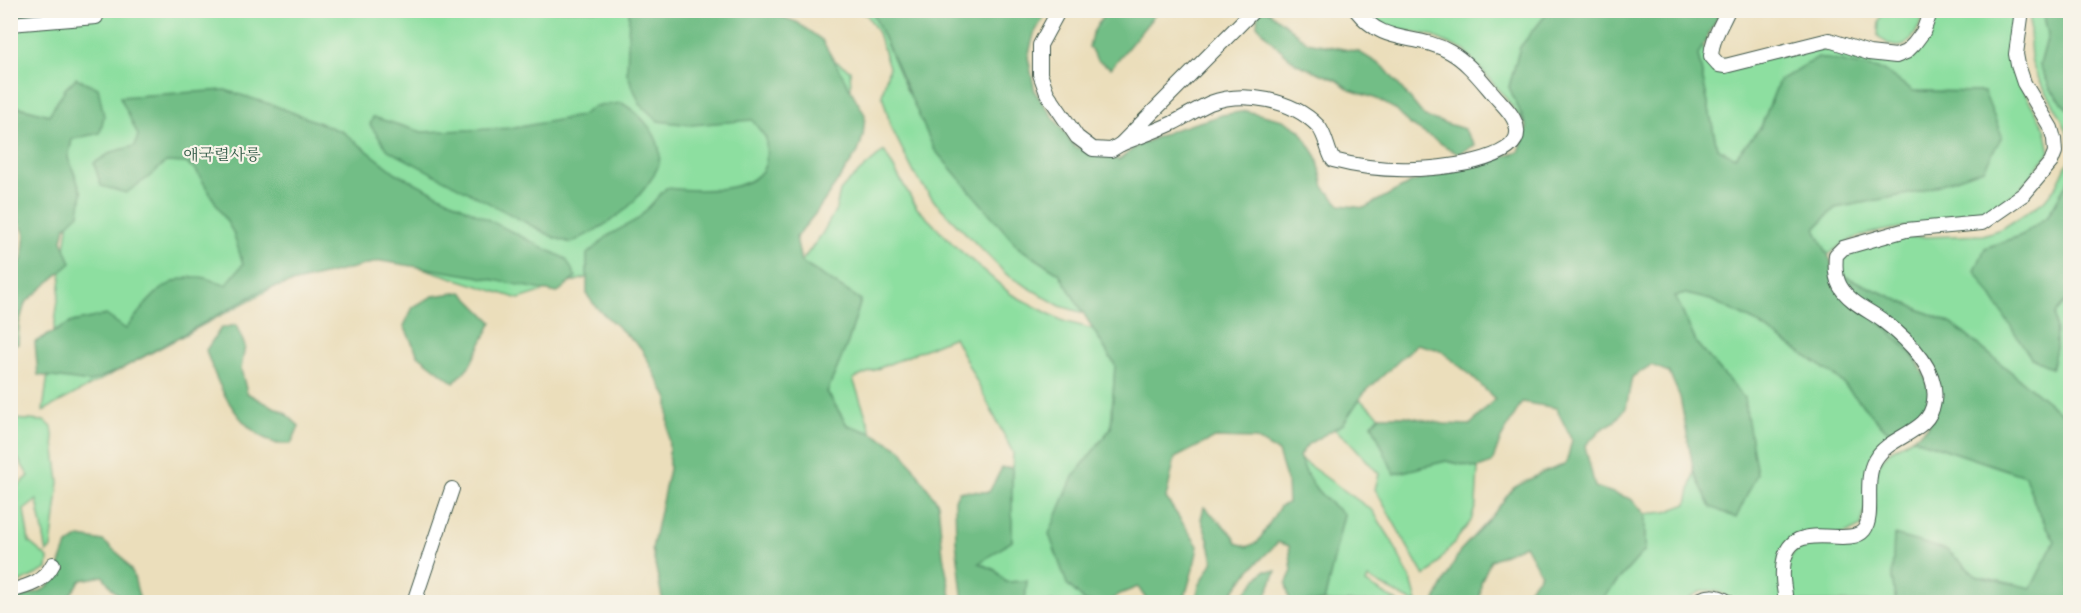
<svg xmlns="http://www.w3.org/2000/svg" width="2081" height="613" viewBox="0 0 2081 613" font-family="'Old Standard TT','Noto Serif KR',serif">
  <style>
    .green { fill: #8ddfa0; stroke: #568e6a; stroke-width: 1.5 }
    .forest { fill: #72be86; stroke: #487e5d; stroke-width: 1.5 }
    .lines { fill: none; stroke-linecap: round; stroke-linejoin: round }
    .minor-casing { stroke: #3e5548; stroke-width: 16 }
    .minor { stroke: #fff; stroke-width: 14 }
    .labels { text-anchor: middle; stroke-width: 4.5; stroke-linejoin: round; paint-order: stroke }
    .park-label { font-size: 16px; fill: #355d4a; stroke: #f7f3e8 }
  </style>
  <rect width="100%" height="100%" fill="#f7f3e8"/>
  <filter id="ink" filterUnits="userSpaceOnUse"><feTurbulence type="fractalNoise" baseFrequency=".0167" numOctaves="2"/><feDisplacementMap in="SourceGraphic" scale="12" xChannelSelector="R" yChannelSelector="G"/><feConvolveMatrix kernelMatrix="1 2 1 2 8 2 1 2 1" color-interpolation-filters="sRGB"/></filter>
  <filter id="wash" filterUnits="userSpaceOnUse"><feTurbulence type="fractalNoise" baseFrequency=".008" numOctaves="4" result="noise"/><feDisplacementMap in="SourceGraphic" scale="24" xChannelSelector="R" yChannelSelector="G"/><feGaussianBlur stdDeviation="1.35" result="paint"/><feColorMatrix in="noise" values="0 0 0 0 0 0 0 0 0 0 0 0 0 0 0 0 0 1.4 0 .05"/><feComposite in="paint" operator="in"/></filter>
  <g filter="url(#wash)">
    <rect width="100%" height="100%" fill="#ebdebb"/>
    <g class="green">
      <polygon points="752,10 850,70 854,147 679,248 519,299 385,256 272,288 43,411 75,175 68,158 72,138 76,137 66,88 49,115 16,106 11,121 11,11"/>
      <polygon points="860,11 872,11 906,89 1019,248 1059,273 1084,313 1060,306 1007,275 935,202 915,175 891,127 882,95 889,67 878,33 868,16"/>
      <polygon points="1364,11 1549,11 1520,47 1509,87 1527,127 1504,96 1465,51 1430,35 1382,27"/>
      <path d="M1884,11H1926C1916,33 1906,63 1878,36L1879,20Z"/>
      <polygon points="1938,11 2015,11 2010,48 2013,73 2045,128 2050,152 2018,191 1978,219 1905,227 1866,234 1844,243 1828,255 1815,229 1835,208 1919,192 1984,92 1913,91 1883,70 1779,81 1761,127 1735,158 1717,148 1698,55 1703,45 1710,63 1816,50 1845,51 1887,63 1906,60 1915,52 1934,24"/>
      <path d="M2030,11H2043L2048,35L2040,65L2051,88L2070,112V146C2067,117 2043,93 2033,66C2028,53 2031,26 2030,11Z"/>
      <polygon points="884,151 917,208 956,247 1011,294 1063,321 1093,329 1115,365 1111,428 1073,477 1067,584 1086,602 1025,602 1026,581 1006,582 995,570 978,563 1012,541 1011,495 1013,453 954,337 853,379 872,433 847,425 827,392 848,342 861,300 801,262 822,234 836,209 840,191 848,182"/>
      <polygon points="2070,158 2070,178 2048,216 2022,235 1985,248 2051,368 2056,347 2055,314 2070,297 2070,420 1952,324 1841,275 1841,261 1850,252 1895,238 1983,235 2003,228 2043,202 2057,185"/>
      <path d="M1686,294L1711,300L1754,321L1838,378L1885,429L1900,434L1880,447L1861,526L1847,533L1786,545L1783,602H1733C1719,587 1700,586 1686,602H1599L1645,550V514L1666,512L1687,504L1694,472L1711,507L1744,398L1697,344L1675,296Z"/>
      <polygon points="1359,399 1380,416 1372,424 1394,473 1446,461 1478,468 1476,504 1471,521 1431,572 1424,576 1375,489 1379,474 1350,442 1334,429 1343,424"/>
      <polygon points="11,419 44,421 52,427 59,482 51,548 47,553 37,500 24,510 29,542 48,558 47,569 11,587 12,491 29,476 11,448"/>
      <path d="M1912,438L2025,476L2037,509L2055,541L2031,588L1976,576L1947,550L1892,577L1896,602H1790C1789,592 1785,579 1787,569C1792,532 1840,538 1868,536C1884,512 1863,476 1887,454C1894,447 1904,443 1912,438Z"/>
      <path d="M1300,459L1373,511L1392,541L1412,583L1417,602H1413L1368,578L1366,583L1398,602H1324L1344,514C1322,498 1310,485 1300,459Z"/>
    </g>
    <g class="forest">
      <path d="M629,11H766L796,22L822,40L865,115L863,136L858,152L815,214L796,237L801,262L861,300L848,342L827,392L847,425L872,433L901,449L938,503L943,555L952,602H663L652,549L669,469L668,399L641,348L597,308L587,295V254L609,235L638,219L666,188C692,191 758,195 766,162C767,154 766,145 766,138L752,120L691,125L658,121L640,104L627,73Z"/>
      <path d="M872,11H1047L1034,34L1028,57L1035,92L1075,147L1119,160L1137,146L1173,130L1222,115L1246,111L1283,120L1300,130L1317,157L1324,187L1340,205L1364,208L1412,182L1519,152L1527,127L1509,87L1520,47L1549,11H1721L1698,55L1717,148L1735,157L1761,127L1779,81L1818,57L1883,70L1913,91L1984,92L2002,136L1984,169L1919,192L1835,208L1815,229L1831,261L1835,288C1867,312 1924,350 1929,392C1929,396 1930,401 1929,405C1924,419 1911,426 1900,434L1885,429L1838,378L1754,321L1711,300L1686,294L1675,296L1697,344L1744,398L1757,474L1736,518L1711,507L1694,472L1680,397L1669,372L1651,365L1632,377L1626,408L1614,422L1600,430L1585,446L1595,487L1631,499L1645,514V550L1599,602H1518L1541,574L1525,545L1491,560L1481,582L1480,602H1434L1460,551L1492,516L1513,488L1542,473L1566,464L1572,440L1556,408L1522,402L1501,438L1492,463L1478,468L1446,461L1394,474L1372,424L1380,416H1406L1444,424L1470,425L1495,399L1468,373L1440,350L1417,344L1363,394L1343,424L1308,444L1299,456C1309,485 1320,496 1344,514L1324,602H1290L1286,584L1292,571L1289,546L1278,542L1249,571L1225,602H1195L1199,586L1213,561L1208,539L1201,519L1204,507L1232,534L1237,543L1247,547L1258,542L1280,506L1288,503L1287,481L1278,452L1256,439L1214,438L1175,458L1166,498L1198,546C1195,567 1188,583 1184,602H1148L1138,587L1120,594L1108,602H1086L1067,584L1049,534L1073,477L1111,428L1115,365L1059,273L1019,248L934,149Z"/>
      <polygon points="1106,11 1158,11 1111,68 1097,60 1089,47 1092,34"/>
      <polygon points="1262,11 1268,11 1307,42 1359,52 1384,67 1425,117 1464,129 1475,145 1458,154 1409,124 1395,109 1377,99 1350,90 1337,80 1297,64 1272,42 1257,25 1258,12"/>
      <polygon points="2043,11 2070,11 2070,112 2050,88 2040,65 2048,35"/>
      <polygon points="76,78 98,88 104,116 100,133 72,139 68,158 82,193 79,214 65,227 62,240 71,263 25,303 19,324 18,344 11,344 11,274 22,260 25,234 14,212 11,210 10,121 15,106 49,115 66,88"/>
      <path d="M225,90L273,105L343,132L396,173L566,259L576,277L557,293L475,276L381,261L263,290L121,369L90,382L38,375L35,342L72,322L106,315L126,329C144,305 165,275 199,277C207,277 217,283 226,285L243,264L233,232L196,170L186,163L166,162L149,177L126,193L101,186L94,163L112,152L135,146L138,135L120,97Z"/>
      <path d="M622,103C642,115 664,138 659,163C656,176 637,199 627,208C611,223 590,233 571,243L555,238L388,150L370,125L373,117L422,132L514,128L580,116L595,106Z"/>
      <polygon points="2070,178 2070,297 2055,314 2056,347 2052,368 2031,358 1975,271 1985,248 2022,235 2048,216"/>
      <path d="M1842,275L1952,324L2070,420V602H1896L1892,577L1894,535L1947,550L1976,576L2031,588L2055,541L2037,509L2025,476L1912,438C1939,421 1938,409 1937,379L1850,293Z"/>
      <polygon points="462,292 492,322 470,365 454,383 418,355 404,326 413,307 433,296"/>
      <path d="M236,325L245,346L241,369L247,393L261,401L284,412L299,426L291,444C285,444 277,445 272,442C237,427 217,385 206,350L221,328Z"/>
      <polygon points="1002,468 1012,468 1012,541 979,563 995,570 1006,582 1027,581 1025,602 963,602 956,541 955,500 959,491 989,492"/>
      <path d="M80,537L103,541L121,556L133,573L140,601L127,602L113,590L103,576L81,580L65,602H11V597C57,593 52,583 67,545Z"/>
      <polygon points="1264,571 1276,571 1266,596 1266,602 1237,602"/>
    </g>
  </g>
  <g filter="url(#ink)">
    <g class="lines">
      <g class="minor-casing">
        <g id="minor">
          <polyline points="1059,10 1040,45 1040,74 1047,93 1077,137 1093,149 1111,150 1121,144 1254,10"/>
          <path d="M1728,10C1721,26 1712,38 1711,56L1719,65L1725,66L1829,40L1869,53L1896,56L1906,52L1914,44L1923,32L1931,10"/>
          <polyline points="10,24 96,17"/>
          <path d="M1121,144C1138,137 1156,131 1173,123C1185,117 1197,109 1210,103C1244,90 1293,100 1318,126C1326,135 1327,150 1333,160C1359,167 1388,170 1414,169C1436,169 1521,161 1517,130C1516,117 1504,106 1495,96C1482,81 1468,62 1450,52C1415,32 1385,47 1356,10"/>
          <path d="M10,591C29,586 44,582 53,564"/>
          <polyline points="414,602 452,489"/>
          <path d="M1695,602C1707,595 1716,594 1728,602"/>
          <path d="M1786,602C1785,592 1782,581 1783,571C1784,512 1847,551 1864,530C1875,516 1863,480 1875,460C1890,434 1930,434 1934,401C1939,368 1906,338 1882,320C1868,310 1849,302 1840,286C1835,277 1835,266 1836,255L1843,248L1906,230L1982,223L2024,194L2051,162L2055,152L2054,139L2051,128L2024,83L2018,65L2016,54L2022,10"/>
        </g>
      </g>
      <use href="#minor" class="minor"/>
    </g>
  </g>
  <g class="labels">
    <g class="park-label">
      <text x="222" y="160">애국렬사릉</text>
    </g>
  </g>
  <rect width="2081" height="613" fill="none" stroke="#f7f3e8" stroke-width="36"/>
</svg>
